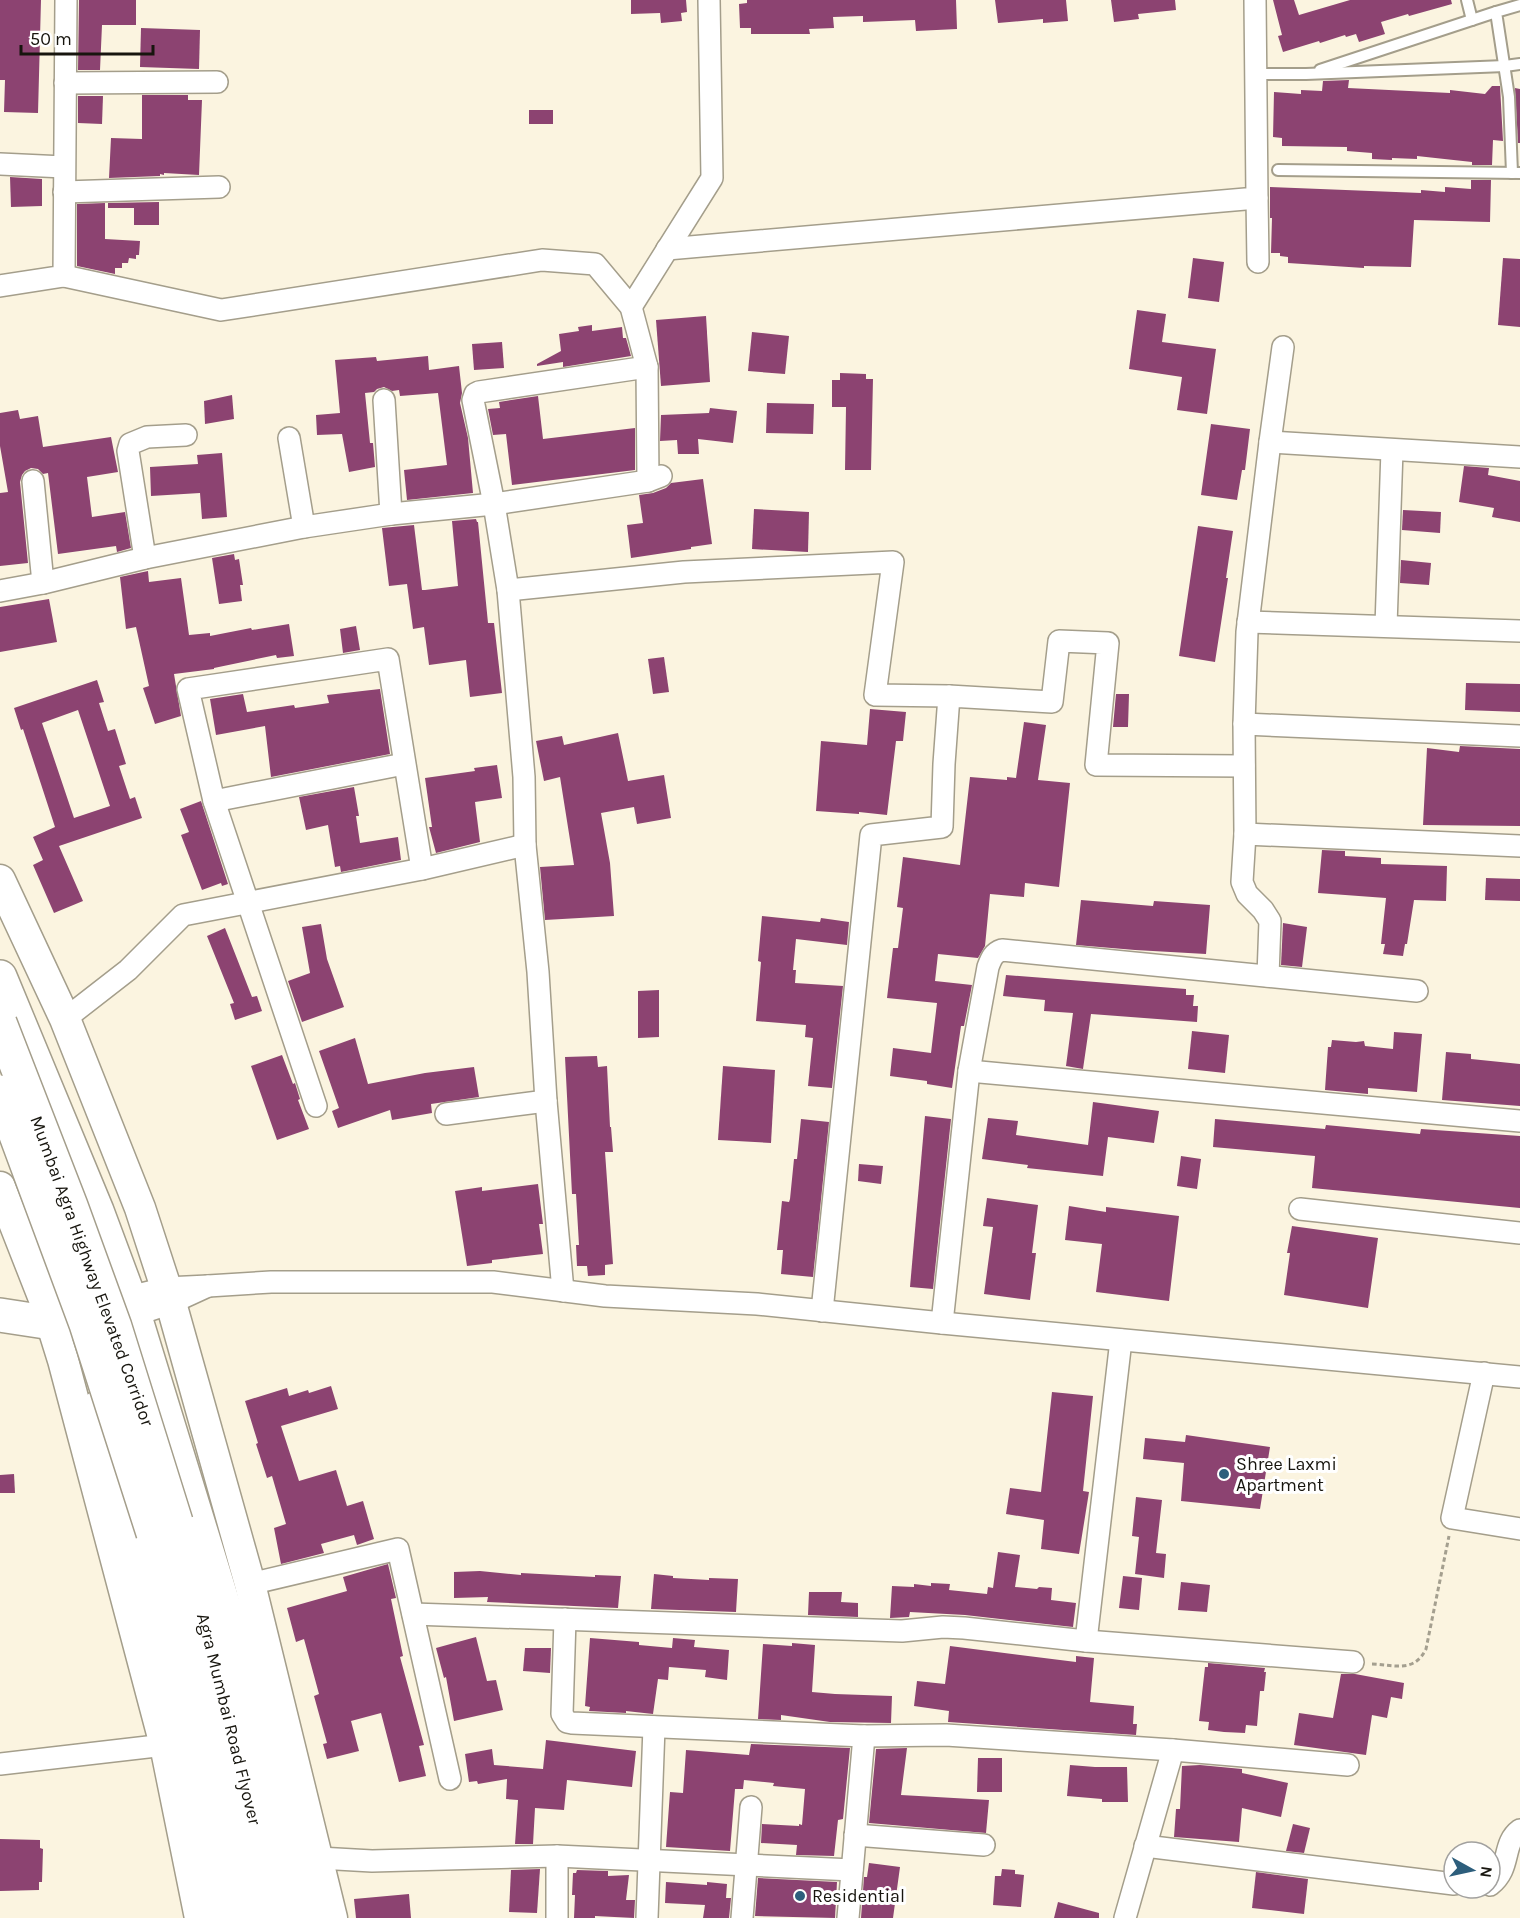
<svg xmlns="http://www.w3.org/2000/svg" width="1520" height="1918" viewBox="0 0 1520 1918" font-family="Karla,sans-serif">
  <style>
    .building { fill: #8c4371; fill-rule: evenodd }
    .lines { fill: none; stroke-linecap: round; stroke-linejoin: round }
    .lane-casing { stroke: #a49e8b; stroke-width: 14 }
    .street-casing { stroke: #a49e8b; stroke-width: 24 }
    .secondary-casing { stroke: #a49e8b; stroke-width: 33 }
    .primary-casing { stroke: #a49e8b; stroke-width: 36 }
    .highway-casing { stroke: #a49e8b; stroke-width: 36 }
    .path { stroke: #a49f8f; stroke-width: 3; stroke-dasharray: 4.5 3; stroke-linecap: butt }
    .lane { stroke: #fff; stroke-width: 10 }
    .street { stroke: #fff; stroke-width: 21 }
    .secondary { stroke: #fff; stroke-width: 30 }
    .primary { stroke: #fff; stroke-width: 33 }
    .highway { stroke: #fff; stroke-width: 33 }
    .highway-bridge-casing { stroke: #a49e8b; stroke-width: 36; stroke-linecap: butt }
    .highway-bridge { stroke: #fff; stroke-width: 33 }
    .poi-dot { fill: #2d5e7c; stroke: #fff; stroke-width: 2 }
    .labels { text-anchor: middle; stroke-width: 6; stroke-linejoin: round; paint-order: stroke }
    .street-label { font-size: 18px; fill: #17150e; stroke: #fff }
    .poi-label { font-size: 18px; fill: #17150e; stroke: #fff; text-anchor: start }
  </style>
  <rect width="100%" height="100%" fill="#fbf4e0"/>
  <g class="building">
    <polygon points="0,0 41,0 38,113 4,112 5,80 0,80"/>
    <polygon points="79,0 136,0 136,25 102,25 100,70 78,70"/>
    <polygon points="631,0 686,0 687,12 681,13 682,21 661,23 660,13 631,14"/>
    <polygon points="747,0 956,0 957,29 916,31 915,20 863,22 863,16 833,17 834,28 809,29 810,34 751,34 751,28 740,28 739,4 747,3"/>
    <polygon points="995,0 1066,0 1068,21 1043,23 1043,19 998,23"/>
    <polygon points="1111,0 1175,0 1176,10 1138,14 1139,19 1114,22"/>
    <polygon points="1273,0 1294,0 1299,15 1350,0 1451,0 1452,4 1409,16 1408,14 1381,22 1385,34 1359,42 1356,34 1346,37 1345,35 1320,43 1319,41 1283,52 1278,36 1282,35"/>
    <polygon points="141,28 200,30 199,69 140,67"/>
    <polygon points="1349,80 1348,88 1450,93 1450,90 1485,94 1492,86 1500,86 1503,141 1493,140 1492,165 1472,165 1472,162 1417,156 1417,159 1392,158 1392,160 1372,159 1372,153 1347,151 1347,147 1282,146 1282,138 1273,137 1274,92 1301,94 1301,90 1322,91 1323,81"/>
    <polygon points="1515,88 1520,89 1520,143 1518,143"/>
    <polygon points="142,95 188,95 188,100 202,100 199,175 164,173 164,175 160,174 160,176 109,178 111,138 142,139"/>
    <polygon points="78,96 103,96 102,124 78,123"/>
    <rect x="529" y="110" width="24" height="14"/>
    <polygon points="10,177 42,179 42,206 11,207"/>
    <polygon points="1471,180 1491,180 1490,222 1414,220 1411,267 1364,266 1364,268 1288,263 1288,257 1280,256 1280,253 1271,253 1272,218 1270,218 1270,187 1421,193 1421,190 1445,192 1445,187 1471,189"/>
    <polygon points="159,202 159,225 134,225 134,208 108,208 108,203"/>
    <polygon points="105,203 105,239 140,241 139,255 136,255 136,259 129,258 128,263 122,263 122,268 115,268 115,274 77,266 77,204"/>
    <polygon points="1193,258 1224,262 1219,302 1188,298"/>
    <polygon points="1503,258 1520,259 1520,327 1498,325"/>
    <polygon points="1137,310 1166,314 1162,342 1216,349 1207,414 1177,410 1182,377 1129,369"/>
    <polygon points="706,316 710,382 661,386 656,320"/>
    <polygon points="592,325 592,331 622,327 623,338 626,338 631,356 563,367 563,362 537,366 537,364 561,351 559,334 579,331 578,327"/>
    <polygon points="752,332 789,336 785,374 748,371"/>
    <polygon points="502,342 504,368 474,370 472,344"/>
    <polygon points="428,356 429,370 459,366 462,393 460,403 468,438 473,493 407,500 404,470 447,465 438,393 400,396 399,390 392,391 384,387 377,389 374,392 365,393 370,443 373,443 375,467 349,472 342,434 317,435 316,415 340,413 335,360 376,357 377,361"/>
    <polygon points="840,373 866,374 866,379 873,379 871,470 845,470 846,407 832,407 832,380 840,380"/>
    <polygon points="232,395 234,419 205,424 204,401"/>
    <polygon points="538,396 543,439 635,428 635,470 512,485 506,434 493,435 488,409 500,408 499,402"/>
    <polygon points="767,403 814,404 813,434 766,433"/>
    <polygon points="710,408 737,411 733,443 698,439 699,454 678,454 677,440 660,441 661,415 709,413"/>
    <polygon points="18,410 20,419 38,416 43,447 111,437 118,472 87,477 92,517 125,512 131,548 117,552 116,546 58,554 48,473 43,474 38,469 31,468 25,471 22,475 20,482 28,563 0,566 0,493 8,492 0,446 0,413"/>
    <polygon points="1211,424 1250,429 1245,470 1242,470 1237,500 1201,495"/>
    <polygon points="222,453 227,517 202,519 200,493 151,496 150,467 198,464 197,455"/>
    <polygon points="1464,466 1489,468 1488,475 1520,481 1520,522 1492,517 1494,508 1459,502"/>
    <polygon points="703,479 712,544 691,547 691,549 631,558 627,525 643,523 639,495 653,493 666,488 671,483"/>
    <polygon points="754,509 809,512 808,552 752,549"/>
    <polygon points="1403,510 1441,512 1440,533 1402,530"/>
    <polygon points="476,519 477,522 478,522 488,623 494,623 502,693 470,697 466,660 429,665 424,627 413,629 407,584 389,586 382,528 414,525 422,590 425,590 458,586 452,521"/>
    <polygon points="1198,526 1233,531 1226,578 1228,578 1215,662 1179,656"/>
    <polygon points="234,554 235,560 239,559 243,585 240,585 242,601 219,604 212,558"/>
    <polygon points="1401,560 1431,563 1429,585 1400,583"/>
    <polygon points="148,571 149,582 181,578 189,635 210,633 210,636 251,628 252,630 289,624 294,656 277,658 276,655 214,668 214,669 174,674 181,716 155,724 143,688 149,686 136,627 126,629 120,577"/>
    <polygon points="49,599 57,642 0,652 0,607"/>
    <polygon points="356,626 360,650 343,653 340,629"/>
    <polygon points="664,657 669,692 653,694 648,659"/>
    <path d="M97,680L104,702L99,703L108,731L115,729L126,764L119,766L130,799L135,797L142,818L59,846L83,901L54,913L33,865L43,860L33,837L55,827L23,729L21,730L14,708ZM78,710L110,806L74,818L42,723Z"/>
    <polygon points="1466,683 1520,684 1520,712 1465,710"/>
    <polygon points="380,689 390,754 271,777 265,726 216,735 210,699 243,694 247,712 294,705 295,708 329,703 327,695"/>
    <polygon points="1116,694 1129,694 1128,727 1113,727"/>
    <polygon points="870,709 906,712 903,741 896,741 887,815 859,812 859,814 816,811 821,741 867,745"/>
    <polygon points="1024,722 1046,725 1038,780 1070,783 1059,887 1025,883 1024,897 990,894 985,946 978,958 938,954 935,981 972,985 964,1026 961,1026 952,1088 927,1084 927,1081 890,1076 893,1048 931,1053 937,1003 887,998 893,948 898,948 903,908 897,907 903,857 960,865 970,777 1007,780 1007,777 1016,778"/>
    <polygon points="618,733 628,781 664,775 671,818 637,824 634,807 601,813 610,863 614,916 545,920 540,867 574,865 560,777 544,781 536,741 562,736 564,745"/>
    <polygon points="1460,746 1520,749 1520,826 1423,825 1427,748 1459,752"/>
    <polygon points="497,765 502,798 475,802 480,842 436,853 429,827 432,827 425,778 475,771 474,768"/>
    <polygon points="354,787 359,816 356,816 360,843 398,837 401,860 341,872 340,866 335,867 328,825 306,830 299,797"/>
    <polygon points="201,801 228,884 222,886 221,883 202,890 181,835 189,832 180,809"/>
    <polygon points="1322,850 1345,851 1345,856 1381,858 1381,864 1447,866 1446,901 1414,900 1407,944 1405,944 1403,956 1383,954 1385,944 1381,944 1386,898 1318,893"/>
    <polygon points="1486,878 1520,879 1520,901 1485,900"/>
    <polygon points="1081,900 1153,906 1154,901 1210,905 1206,954 1135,950 1076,945"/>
    <polygon points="762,916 820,922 821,918 849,922 847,945 796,939 793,970 796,970 795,983 843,986 832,1088 808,1086 813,1038 805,1037 806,1025 756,1021 761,962 758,961"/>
    <polygon points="1283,923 1307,927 1302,967 1281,965"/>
    <polygon points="321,924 327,959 344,1007 302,1022 288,981 310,973 302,927"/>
    <polygon points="225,928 252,997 257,996 262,1011 235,1020 230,1004 234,1003 207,936"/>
    <polygon points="1006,975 1186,989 1186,995 1194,995 1193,1006 1198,1006 1197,1022 1091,1014 1083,1069 1066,1066 1073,1013 1044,1011 1045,1000 1003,996"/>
    <polygon points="659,990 659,1037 638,1038 638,991"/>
    <polygon points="1192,1031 1229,1035 1225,1073 1188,1069"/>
    <polygon points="1394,1032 1422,1034 1417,1092 1368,1088 1368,1094 1325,1090 1328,1047 1331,1047 1332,1040 1356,1042 1364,1041 1365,1046 1393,1049"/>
    <polygon points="355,1038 368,1084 425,1073 474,1067 479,1097 431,1104 432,1113 392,1120 390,1110 338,1128 332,1111 339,1108 319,1051"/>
    <polygon points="1446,1052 1471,1054 1471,1059 1520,1064 1520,1106 1442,1100"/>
    <polygon points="282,1055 293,1084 295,1083 300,1099 298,1100 309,1129 277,1140 251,1066"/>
    <polygon points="597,1056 598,1067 607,1066 610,1127 611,1127 613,1152 605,1152 613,1264 605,1265 605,1275 588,1276 587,1266 577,1266 576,1245 579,1245 576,1194 572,1194 565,1057"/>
    <polygon points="723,1066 775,1070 771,1143 718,1140"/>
    <polygon points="1093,1102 1159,1111 1154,1143 1108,1137 1103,1176 1027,1168 1028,1165 982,1159 988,1118 1018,1121 1016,1135 1088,1145"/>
    <polygon points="925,1116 951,1119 933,1289 910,1287"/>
    <polygon points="801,1119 829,1122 813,1277 781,1274 783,1250 777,1250 782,1201 789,1202 790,1199 794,1159 797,1159"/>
    <polygon points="1215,1119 1325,1129 1326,1125 1420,1134 1421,1129 1520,1136 1520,1208 1312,1188 1315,1156 1213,1147"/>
    <polygon points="1181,1156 1201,1159 1197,1189 1177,1186"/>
    <polygon points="859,1164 883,1166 881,1184 858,1181"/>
    <polygon points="538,1184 543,1224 539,1224 543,1254 492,1260 492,1263 467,1266 455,1191 482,1187 482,1191"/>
    <polygon points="987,1198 1038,1205 1032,1253 1036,1253 1030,1300 984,1294 993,1227 983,1226"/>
    <polygon points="1069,1206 1106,1212 1106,1207 1179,1216 1169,1301 1096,1292 1102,1244 1065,1240"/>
    <polygon points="1292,1226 1378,1238 1368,1308 1284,1295 1290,1253 1287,1253"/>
    <polygon points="331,1386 338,1409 281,1426 299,1481 336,1470 347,1506 363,1501 374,1539 357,1545 354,1535 321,1544 324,1553 281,1564 274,1528 286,1524 272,1476 267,1478 256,1444 258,1443 245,1401 287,1388 289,1396 308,1390 309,1393"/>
    <polygon points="1052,1392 1093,1396 1083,1491 1089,1492 1079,1554 1041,1549 1044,1520 1006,1514 1010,1488 1041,1492"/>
    <polygon points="1186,1435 1270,1447 1260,1509 1181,1501 1184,1463 1143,1459 1145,1438 1185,1442"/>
    <polygon points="14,1474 15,1493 0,1493 0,1475"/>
    <polygon points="1136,1497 1162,1500 1156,1553 1166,1554 1164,1578 1135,1574 1139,1537 1132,1536"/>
    <polygon points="998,1552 1020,1555 1015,1587 1037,1589 1039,1587 1052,1588 1051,1600 1076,1603 1073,1627 965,1615 910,1612 909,1617 890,1618 892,1586 914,1587 914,1584 931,1586 931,1583 950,1584 949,1590 987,1594 988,1587 993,1588"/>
    <polygon points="388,1564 396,1598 391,1599 403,1656 400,1657 424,1745 419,1746 426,1776 399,1782 381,1713 351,1721 359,1751 327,1759 323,1744 327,1743 314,1696 319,1694 304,1639 296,1642 287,1608 347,1591 343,1577"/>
    <polygon points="480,1571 521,1575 521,1573 595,1577 595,1575 621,1576 618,1608 487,1602 488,1597 454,1598 454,1572"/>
    <polygon points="654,1574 673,1576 673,1578 709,1580 709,1578 738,1579 736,1612 651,1609"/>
    <polygon points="1123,1576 1142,1578 1139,1610 1119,1608"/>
    <polygon points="1181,1582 1210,1585 1207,1612 1178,1610"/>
    <polygon points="809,1592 842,1592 841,1602 858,1603 858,1617 808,1615"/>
    <polygon points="476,1637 487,1681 496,1680 503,1710 454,1721 446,1677 444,1678 436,1648"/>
    <polygon points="590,1638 639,1642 639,1645 672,1648 673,1638 695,1640 694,1647 729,1650 727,1680 705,1677 706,1670 669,1667 668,1680 658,1679 653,1714 626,1711 626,1713 589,1711 590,1707 585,1706"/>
    <polygon points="792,1643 815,1645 812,1692 835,1694 892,1696 891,1723 830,1722 781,1715 781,1720 758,1719 763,1644 792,1646"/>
    <polygon points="950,1646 1076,1662 1076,1656 1094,1658 1090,1702 1134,1706 1133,1724 1137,1724 1136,1735 948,1722 949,1711 914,1706 917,1681 945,1684"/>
    <polygon points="525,1648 551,1648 550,1673 523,1671"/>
    <polygon points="1208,1663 1265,1668 1264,1672 1266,1672 1264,1691 1260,1691 1257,1726 1246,1725 1245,1733 1224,1732 1208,1730 1209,1722 1199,1721 1205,1667 1208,1667"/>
    <polygon points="1341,1674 1355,1674 1404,1683 1402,1699 1391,1697 1387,1718 1372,1715 1366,1755 1294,1745 1299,1713 1333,1718"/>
    <polygon points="546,1740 636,1751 632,1787 567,1780 564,1810 535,1808 533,1844 515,1844 518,1800 506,1799 507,1779 478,1784 477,1781 469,1782 465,1754 492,1749 494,1765 543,1769"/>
    <polygon points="751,1744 850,1748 843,1819 838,1820 834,1856 796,1855 797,1845 761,1843 762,1824 799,1826 799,1824 802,1825 805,1789 773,1786 774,1783 744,1780 743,1789 735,1789 730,1851 666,1847 670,1792 683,1793 686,1750 749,1755"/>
    <polygon points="907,1748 901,1795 989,1800 986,1833 869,1823 876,1749"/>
    <polygon points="978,1758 1002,1758 1002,1792 977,1792"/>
    <polygon points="1070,1765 1095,1767 1127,1767 1128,1802 1102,1802 1102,1799 1067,1796"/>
    <polygon points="1200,1765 1242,1769 1242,1773 1288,1783 1281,1817 1242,1808 1239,1842 1174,1837 1176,1809 1180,1809 1182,1766"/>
    <polygon points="1293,1824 1310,1828 1304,1853 1286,1851"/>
    <polygon points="0,1839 40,1840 40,1848 43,1849 42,1882 39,1882 39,1890 0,1891"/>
    <polygon points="869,1863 900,1867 893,1918 861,1918 864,1877 867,1877"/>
    <polygon points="540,1869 537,1913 509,1912 511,1870"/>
    <polygon points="1002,1869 1015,1870 1015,1874 1024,1875 1021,1907 993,1905 995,1876 1001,1876"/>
    <polygon points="577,1870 608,1871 608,1876 629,1875 626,1900 635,1900 634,1918 595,1916 595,1918 574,1918 575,1895 572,1895 573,1873 576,1873"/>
    <polygon points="1256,1872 1308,1879 1304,1914 1252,1908"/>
    <polygon points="758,1878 837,1882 835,1918 755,1916"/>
    <polygon points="666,1882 707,1885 707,1882 727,1884 726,1898 731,1898 729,1918 703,1918 705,1905 665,1903"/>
    <polygon points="409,1894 411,1918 356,1918 354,1899"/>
    <polygon points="1058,1902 1099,1913 1099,1918 1054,1918"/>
  </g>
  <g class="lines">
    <g class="lane-casing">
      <g id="lane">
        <polyline points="1467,0 1472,20"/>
        <polyline points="1320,70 1496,12"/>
        <polyline points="1255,74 1306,74 1505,66 1520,64"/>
        <polyline points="1278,170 1520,173"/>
        <polyline points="1512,173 1509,97 1496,12 1520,5"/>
      </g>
    </g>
    <g class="street-casing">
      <g id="street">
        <polyline points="65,83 217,82"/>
        <polyline points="0,164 64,167"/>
        <polyline points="64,192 219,187"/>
        <polyline points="1257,198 1258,262"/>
        <polyline points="667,249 1257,198 1255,0"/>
        <polyline points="64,276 221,310 542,260 595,264 631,307 647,367 648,481"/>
        <polyline points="0,286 64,276 66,0"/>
        <polyline points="631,307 712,178 709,0"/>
        <polyline points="384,400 391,514"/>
        <polyline points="289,438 304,527"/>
        <polyline points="1270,442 1520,457"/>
        <polyline points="33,481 43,583"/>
        <polyline points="145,558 128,451 130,444 147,437 186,435"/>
        <polyline points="508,590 684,572 893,562 875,695 949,696"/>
        <polyline points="0,591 43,583 145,558 304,527 391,514 494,504 648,481 661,476"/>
        <polyline points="1248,622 1520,631"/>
        <polyline points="1386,626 1392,450"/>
        <polyline points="1244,724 1520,736"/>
        <polyline points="214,801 404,764"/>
        <polyline points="1245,834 1520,846"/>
        <polyline points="1268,976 1270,921 1263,910 1247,894 1242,882 1245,834 1244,724 1247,632 1270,442 1283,347"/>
        <polyline points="65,1019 128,970 183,915 422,869 525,845"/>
        <polyline points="969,1071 1520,1121"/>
        <polyline points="316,1106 214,801 188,689 388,659 422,869"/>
        <polyline points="446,1114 546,1101"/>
        <polyline points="1300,1209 1520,1233"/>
        <polyline points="208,1286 271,1282 493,1282 605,1296 757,1304 942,1323 1520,1377"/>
        <polyline points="563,1291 546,1101 538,972 525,845 524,777 508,590 494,504 473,400 475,394 479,392 647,367"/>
        <polyline points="129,1297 166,1288 208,1286 171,1303 135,1315"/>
        <polyline points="822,1311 871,835 942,827 944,764 949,696 1052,702 1059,641 1108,643 1096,765 1244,766"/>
        <path d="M942,1323L969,1071L988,967C991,959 993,953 1002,950L1417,991"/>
        <polyline points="1484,1373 1452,1518 1520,1529"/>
        <polyline points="250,1584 398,1549 450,1779"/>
        <polyline points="413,1614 902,1631 943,1627 964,1628 1086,1641 1353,1662"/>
        <polyline points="565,1619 562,1714 567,1722 572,1723 864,1736 946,1735 1173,1750 1348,1765"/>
        <polyline points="1086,1641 1121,1340"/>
        <polyline points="0,1764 165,1745"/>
        <polyline points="855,1835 984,1845"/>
        <polyline points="1145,1846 1454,1884"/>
        <polyline points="319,1858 372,1861 557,1856 852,1870"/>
        <path d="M1490,1885C1512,1868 1501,1844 1520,1830"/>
        <polyline points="557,1918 557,1856"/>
        <polyline points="647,1918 654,1727"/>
        <polyline points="742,1918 751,1807"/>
        <polyline points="848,1918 864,1736"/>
        <polyline points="1125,1918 1173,1750"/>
      </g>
    </g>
    <g class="secondary-casing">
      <g id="secondary">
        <polyline points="0,880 65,1019 140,1208 171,1303 250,1584 332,1918"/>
        <polyline points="0,1187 44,1299 63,1360 165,1745 200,1918"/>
      </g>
    </g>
    <g class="primary-casing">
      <g id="primary">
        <polyline points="0,977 97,1211 129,1297 226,1613 262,1746 301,1918"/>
        <polyline points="0,1315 52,1323 72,1322 112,1318"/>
        <path d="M97,1408C146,1576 188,1747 226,1918"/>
      </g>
    </g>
    <g class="highway-casing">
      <g id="highway">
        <path d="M176,1522C215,1652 250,1785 277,1918"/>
        <polyline points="153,1533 223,1794 252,1918"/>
      </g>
    </g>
    <path class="path" d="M1372,1664C1395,1665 1414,1673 1426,1649L1449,1536"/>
    <use href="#lane" class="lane"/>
    <use href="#street" class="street"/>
    <use href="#secondary" class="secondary"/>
    <use href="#primary" class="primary"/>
    <use href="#highway" class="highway"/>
    <g class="highway-bridge-casing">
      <g id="highway-bridge">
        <polyline points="0,1023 71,1206 115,1327 176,1522"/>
        <polyline points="0,1092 86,1324 153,1533"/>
      </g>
    </g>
    <use href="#highway-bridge" class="highway-bridge"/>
  </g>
  <g class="poi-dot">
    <circle cx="1224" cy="1474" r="6"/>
    <circle cx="800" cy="1896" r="6"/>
  </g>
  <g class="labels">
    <g class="street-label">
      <text transform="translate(92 1271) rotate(70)" y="6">Mumbai Agra Highway Elevated Corridor</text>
      <text transform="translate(229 1719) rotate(76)" y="6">Agra Mumbai Road Flyover</text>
    </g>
    <g class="poi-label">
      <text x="1236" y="1470">Shree Laxmi<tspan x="1236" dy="21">Apartment</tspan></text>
      <text x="812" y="1902">Residential</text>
    </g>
  </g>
  <g transform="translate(1472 1870) rotate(98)"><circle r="28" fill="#ffffff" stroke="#a2a19f" stroke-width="1.5"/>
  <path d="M0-4.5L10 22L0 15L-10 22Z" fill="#2d5e7c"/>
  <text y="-9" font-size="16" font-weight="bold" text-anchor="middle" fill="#17150e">N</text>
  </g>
  <path d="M21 45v9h132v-9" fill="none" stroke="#17150e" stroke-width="3"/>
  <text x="30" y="45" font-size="18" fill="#17150e" stroke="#ffffff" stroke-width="4.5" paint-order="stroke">50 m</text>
</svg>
